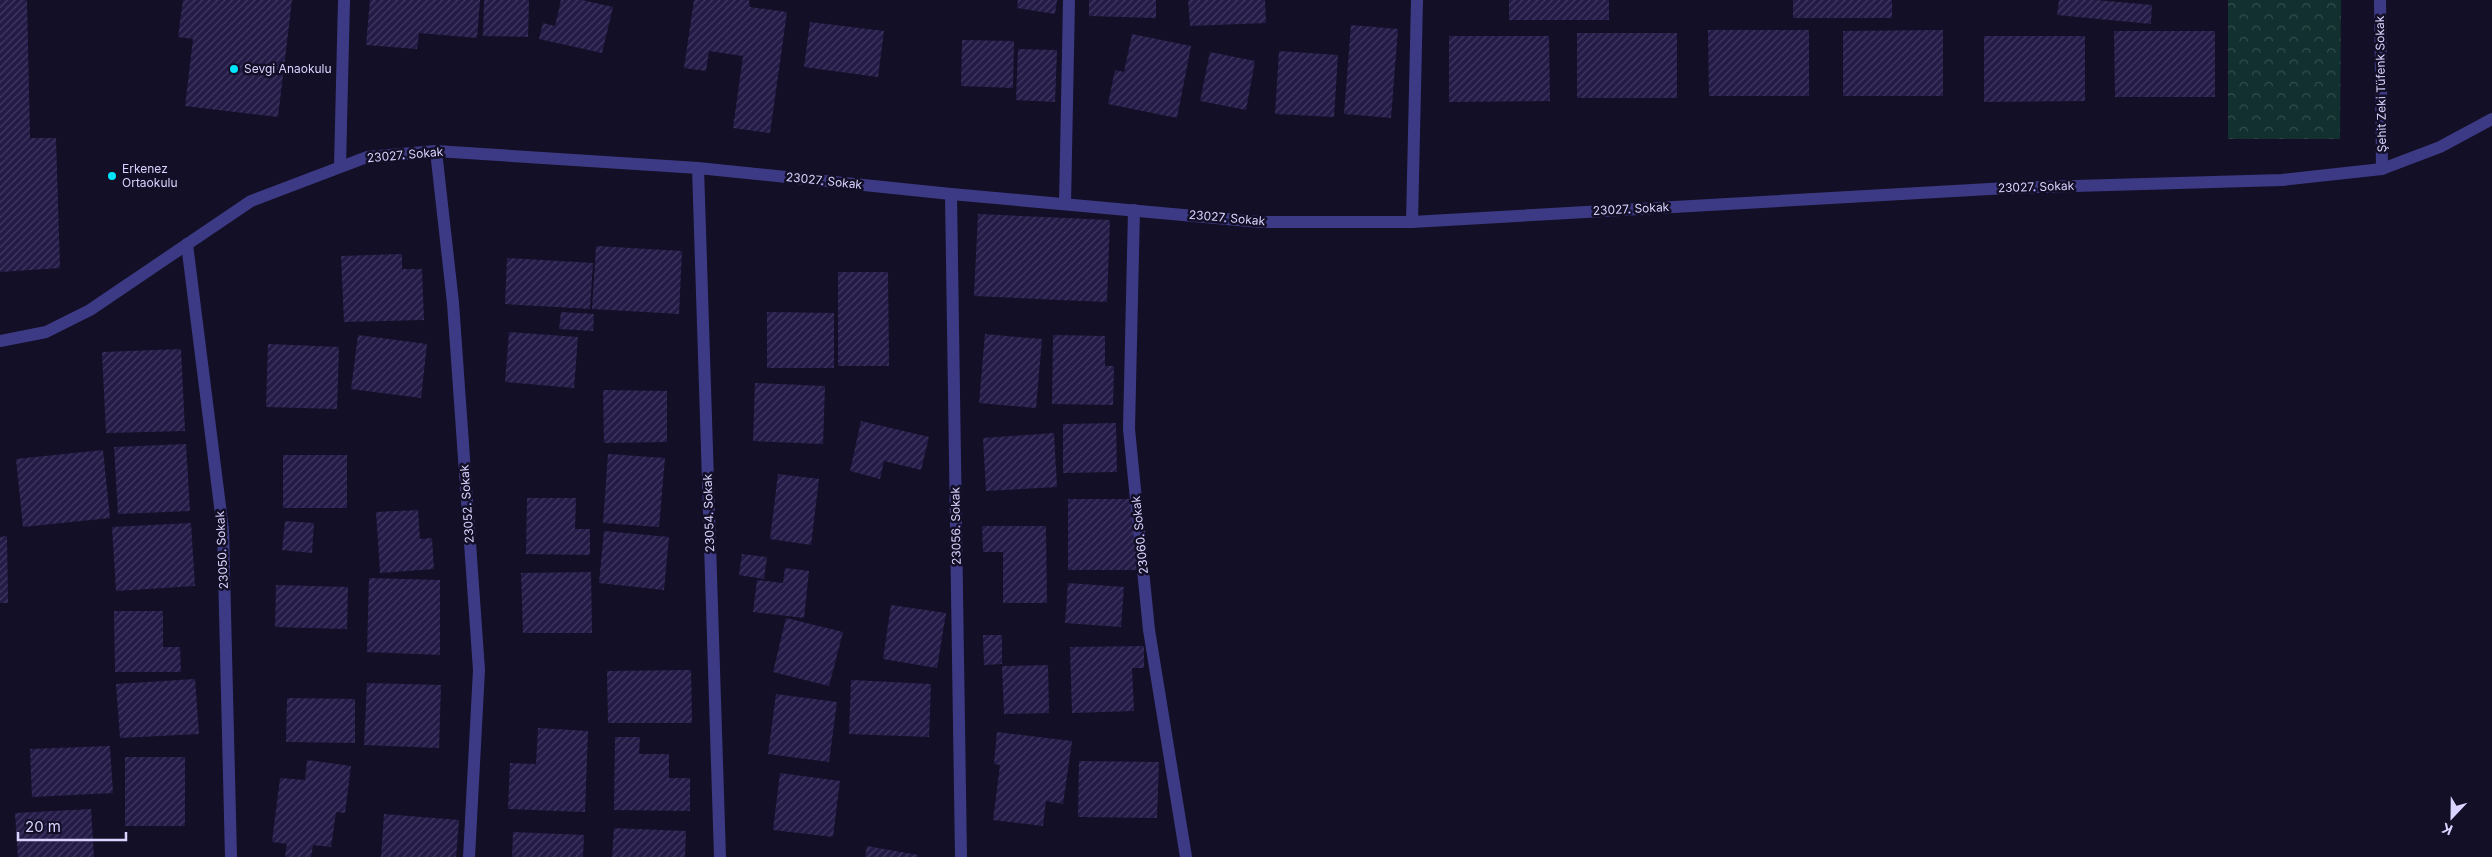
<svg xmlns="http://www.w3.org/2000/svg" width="2492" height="857" viewBox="0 0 2492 857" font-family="Inter,sans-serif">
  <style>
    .park { fill: url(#park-crowns) }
    .building { fill: url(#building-hatch) }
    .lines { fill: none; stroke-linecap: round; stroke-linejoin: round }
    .minor { stroke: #3d3a85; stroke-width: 12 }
    .poi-dot { fill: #00e5ff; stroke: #130f26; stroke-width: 2 }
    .labels { text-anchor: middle; stroke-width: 5; stroke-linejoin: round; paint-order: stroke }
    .poi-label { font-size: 12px; fill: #d9d4ff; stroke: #130f26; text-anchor: start }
    .street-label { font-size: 12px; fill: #d9d4ff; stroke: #130f26 }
  </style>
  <defs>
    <pattern id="park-crowns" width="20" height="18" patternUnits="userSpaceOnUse" patternTransform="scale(1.25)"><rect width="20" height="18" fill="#12302f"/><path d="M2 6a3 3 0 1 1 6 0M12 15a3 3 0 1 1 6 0" fill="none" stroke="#344d4e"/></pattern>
    <pattern id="building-hatch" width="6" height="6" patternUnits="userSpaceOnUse" patternTransform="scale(1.25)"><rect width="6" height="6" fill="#241b47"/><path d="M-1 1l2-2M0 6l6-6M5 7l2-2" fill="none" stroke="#433b63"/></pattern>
  </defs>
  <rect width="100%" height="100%" fill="#130f26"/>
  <polygon class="park" points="2228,0 2341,0 2340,139 2228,139"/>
  <g class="building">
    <polygon points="0,0 27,0 30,138 56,138 60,268 0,272"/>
    <polygon points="183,0 292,0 278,117 185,106 193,39 178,37"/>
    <polygon points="370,0 480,0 477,38 419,33 417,49 366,45"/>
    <polygon points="484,0 529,0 528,37 483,36"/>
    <polygon points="561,0 582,0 613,7 602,53 539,39 543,23 555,26"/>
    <polygon points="694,0 749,0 750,7 787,12 770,133 733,128 743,56 709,51 706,71 684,68"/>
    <polygon points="1018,0 1057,0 1055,14 1017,8"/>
    <polygon points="1089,0 1156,0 1156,18 1089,16"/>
    <polygon points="1188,0 1265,0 1266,23 1190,26"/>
    <rect x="1509" y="0" width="100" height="20"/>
    <rect x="1793" y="0" width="99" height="18"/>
    <polygon points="2059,0 2096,0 2152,5 2151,24 2057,15"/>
    <polygon points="810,22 884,31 878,77 804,67"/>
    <polygon points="1351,25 1398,29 1391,118 1344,114"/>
    <polygon points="1708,30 1809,30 1809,96 1709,96"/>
    <polygon points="1943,30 1943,96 1843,96 1843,31"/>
    <polygon points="2114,31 2215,31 2215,97 2115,97"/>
    <rect x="1577" y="33" width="100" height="65"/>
    <polygon points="1132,34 1191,46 1177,118 1108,104 1115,70 1124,72"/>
    <polygon points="1449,36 1549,36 1550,101 1449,102"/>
    <polygon points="1984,36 2085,36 2085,101 1984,102"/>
    <polygon points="962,40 1014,41 1013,88 961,86"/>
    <polygon points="1018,49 1057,50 1055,102 1016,100"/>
    <polygon points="1279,51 1338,55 1334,117 1275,114"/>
    <polygon points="1210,52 1255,61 1246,110 1200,101"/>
    <polygon points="978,214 1110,220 1107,302 974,296"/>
    <polygon points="596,246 682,251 679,314 592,309"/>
    <polygon points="402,254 402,269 422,269 424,320 344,322 341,256"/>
    <polygon points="507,258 593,263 590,309 505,304"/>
    <polygon points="838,272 888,272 889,366 838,366"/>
    <polygon points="561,312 594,314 593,331 559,329"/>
    <polygon points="767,312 834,313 834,368 767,368"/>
    <polygon points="509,332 578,337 574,388 505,382"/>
    <polygon points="985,334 1042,339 1036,408 979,403"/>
    <polygon points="358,335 427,344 421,398 351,389"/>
    <polygon points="1053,335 1105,336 1105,366 1114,366 1113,405 1052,404"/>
    <polygon points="268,344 339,347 337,409 266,407"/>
    <polygon points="181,349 185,431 106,433 102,352"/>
    <polygon points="755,383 825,386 823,444 753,441"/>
    <polygon points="603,390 667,391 667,442 604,443"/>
    <polygon points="861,421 929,437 921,470 884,461 880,479 850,471"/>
    <polygon points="1116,423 1117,472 1063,473 1063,424"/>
    <polygon points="1054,433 1057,487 986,491 983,438"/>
    <polygon points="186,444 190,511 118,514 114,447"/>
    <polygon points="103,450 110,518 23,527 16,459"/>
    <polygon points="608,454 665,458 659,527 603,523"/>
    <rect x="283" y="455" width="64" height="53"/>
    <polygon points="778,474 819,479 811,545 770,539"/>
    <polygon points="527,498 576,498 575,529 590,529 590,555 526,554"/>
    <polygon points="1068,499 1135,499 1136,570 1068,570"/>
    <polygon points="418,510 420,539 432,538 434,569 380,573 376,512"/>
    <polygon points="285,521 314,523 312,553 282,550"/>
    <polygon points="191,523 195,586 116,591 112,527"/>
    <polygon points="982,526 1046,526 1047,603 1003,603 1003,552 983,552"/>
    <polygon points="604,531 669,537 664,590 599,583"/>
    <polygon points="7,536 8,603 0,603 0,537"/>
    <polygon points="742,554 767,557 764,579 739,575"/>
    <polygon points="785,568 809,571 804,618 753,612 757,580 783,583"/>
    <polygon points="591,572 592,633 523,633 521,573"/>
    <polygon points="369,578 440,580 440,655 367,652"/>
    <polygon points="1068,583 1124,587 1121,627 1065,623"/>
    <polygon points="276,585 348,587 347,629 275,627"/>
    <polygon points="891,605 946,613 937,668 883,659"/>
    <polygon points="114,611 163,611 163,647 180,647 181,672 115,672"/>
    <polygon points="786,618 843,632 829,686 773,672"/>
    <polygon points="983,635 1002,635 1002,664 984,665"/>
    <polygon points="1144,646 1144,668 1132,668 1134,711 1072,713 1070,647"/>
    <polygon points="1048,665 1049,713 1004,714 1002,666"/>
    <polygon points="691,670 692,723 608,723 607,671"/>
    <polygon points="195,679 199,734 120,738 116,684"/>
    <polygon points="851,680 931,684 929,737 849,734"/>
    <polygon points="367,683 441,685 439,748 364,745"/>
    <polygon points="776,694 837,702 829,762 768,754"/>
    <polygon points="287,698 355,699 355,743 286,742"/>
    <polygon points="538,728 588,731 585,812 508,809 510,763 536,764"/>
    <polygon points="997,732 1072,741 1063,804 1046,801 1043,826 993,820 1000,765 994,764"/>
    <polygon points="615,737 640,737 639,754 669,754 669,778 690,778 690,811 614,810"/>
    <polygon points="110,746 113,793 32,797 30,749"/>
    <rect x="125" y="757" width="60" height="69"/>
    <polygon points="307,760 351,766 345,813 336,812 331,847 313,845 311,857 285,857 287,844 272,842 280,778 305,780"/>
    <polygon points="1079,761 1159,762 1157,818 1078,817"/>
    <polygon points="780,773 840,781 833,837 773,830"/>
    <polygon points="91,809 94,857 18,857 15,813"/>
    <polygon points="384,814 459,820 456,857 381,857"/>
    <polygon points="614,828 686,831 685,857 612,857"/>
    <polygon points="513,832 584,835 583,857 512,857"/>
    <polygon points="867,846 918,855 918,857 865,857"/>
  </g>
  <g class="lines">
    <g class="minor">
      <polyline points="2380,0 2382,169"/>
      <polyline points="436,151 453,303 479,670 469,857"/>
      <polyline points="340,166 344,0"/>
      <polyline points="698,168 720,857"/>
      <polyline points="951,194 961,857"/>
      <polyline points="1065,204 1069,0"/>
      <polyline points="1134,210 1129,429 1149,630 1186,857"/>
      <polyline points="1412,222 1417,0"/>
      <polyline points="187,244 223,530 231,857"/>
      <polyline points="0,341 46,332 90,310 251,201 367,157 436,151 698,168 951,194 1260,222 1412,222 2007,188 2282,180 2382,169 2440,147 2492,119"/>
    </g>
  </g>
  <g class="poi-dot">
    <circle cx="234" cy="69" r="5"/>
    <circle cx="112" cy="176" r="5"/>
  </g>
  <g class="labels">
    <g class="poi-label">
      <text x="244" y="73">Sevgi Anaokulu</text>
      <text x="122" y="173">Erkenez<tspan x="122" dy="14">Ortaokulu</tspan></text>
    </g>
    <g class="street-label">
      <text transform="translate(2381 84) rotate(-91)" y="4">Şehit Zeki Tüfenk Sokak</text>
      <text transform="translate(405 155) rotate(-5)" y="4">23027. Sokak</text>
      <text transform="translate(824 181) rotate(6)" y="4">23027. Sokak</text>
      <text transform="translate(2036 187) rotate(-2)" y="4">23027. Sokak</text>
      <text transform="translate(1631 209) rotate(-3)" y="4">23027. Sokak</text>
      <text transform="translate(1227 218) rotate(5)" y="4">23027. Sokak</text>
      <text transform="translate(467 504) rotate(-94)" y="4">23052. Sokak</text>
      <text transform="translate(709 513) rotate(-92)" y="4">23054. Sokak</text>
      <text transform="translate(956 526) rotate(-91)" y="4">23056. Sokak</text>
      <text transform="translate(1140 535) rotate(-96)" y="4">23060. Sokak</text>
      <text transform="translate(222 550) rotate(-93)" y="4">23050. Sokak</text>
    </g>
  </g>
  <g transform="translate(2452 817) rotate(202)" stroke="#130f26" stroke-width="4" paint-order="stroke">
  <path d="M0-4L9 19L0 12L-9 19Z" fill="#d9d4ff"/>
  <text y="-8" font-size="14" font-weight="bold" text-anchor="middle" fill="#d9d4ff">K</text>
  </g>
  <path d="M18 832v8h108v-8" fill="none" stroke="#d9d4ff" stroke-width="2.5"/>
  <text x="25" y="832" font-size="15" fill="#d9d4ff" stroke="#130f26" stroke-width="4" paint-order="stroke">20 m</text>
</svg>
